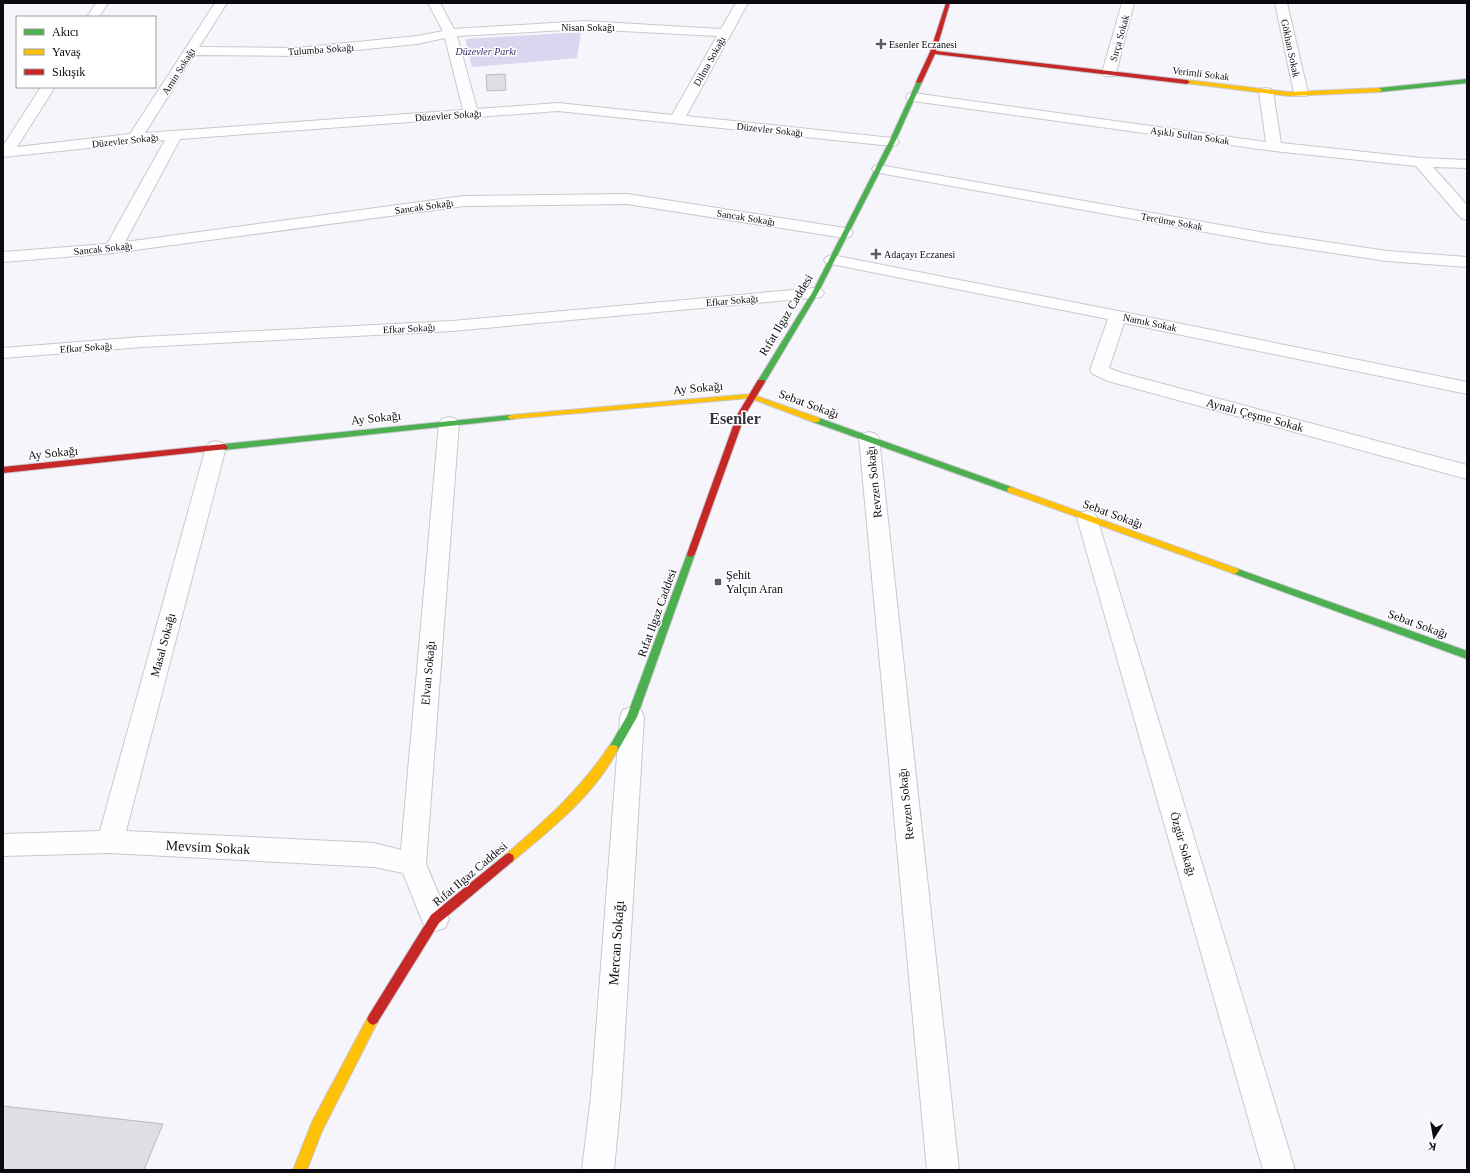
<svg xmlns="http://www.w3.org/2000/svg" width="1470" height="1173" viewBox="0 0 1470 1173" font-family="'Times New Roman',serif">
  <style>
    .green { fill: #dad6ef }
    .building { fill: #dfdee4; stroke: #bbbac0 }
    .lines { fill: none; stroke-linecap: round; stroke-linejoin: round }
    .street-casing { stroke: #c9c8cf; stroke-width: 2 }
    .fast-casing { stroke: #c9c8cf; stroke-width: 2 }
    .slow-casing { stroke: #c9c8cf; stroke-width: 2 }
    .jam-casing { stroke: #c9c8cf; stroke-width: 2 }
    .street { fill: #fefefe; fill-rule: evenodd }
    .fast { fill: #4caf50; fill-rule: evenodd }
    .slow { fill: #ffc107; fill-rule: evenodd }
    .jam { fill: #c62828; fill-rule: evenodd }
    .poi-dot { fill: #5e5c63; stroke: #fff; stroke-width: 1.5 }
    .labels { text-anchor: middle; stroke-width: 3; stroke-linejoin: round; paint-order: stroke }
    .far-street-label { font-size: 10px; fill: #0c0a11; stroke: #fff }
    .far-poi-label { font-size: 10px; fill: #0c0a11; stroke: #fff; text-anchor: start }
    .far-park-label { font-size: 10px; font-style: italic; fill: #3c2a69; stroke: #fff }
    .street-label { font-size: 12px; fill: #0c0a11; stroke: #fff }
    .poi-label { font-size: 12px; fill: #0c0a11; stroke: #fff; text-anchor: start }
    .near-street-label { font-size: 14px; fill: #0c0a11; stroke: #fff }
    .district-label { font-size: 16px; font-weight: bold; fill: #363443; stroke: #fff }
  </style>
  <rect width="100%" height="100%" fill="#f6f5fb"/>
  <polygon class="green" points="581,32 577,58 472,67 465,39"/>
  <g class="building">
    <polygon points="505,74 506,90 487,91 486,75"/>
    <polygon points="3,1106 163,1124 144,1170 3,1170"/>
  </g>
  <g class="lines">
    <g class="street-casing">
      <g id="street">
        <polygon points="96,3 108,3 99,17 87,17"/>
        <path d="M215,3H227L199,47L296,48L417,36L443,31L428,3H440L454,29L584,21L721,29L736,3H748L686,116L892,138L897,139L899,142L897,145L892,146L558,111L180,139L125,242L464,196L627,194L845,228L851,230L853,233L851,236L845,238L627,204L464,206L113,253L3,262V252L107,244L165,140L3,157V146L41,87H55L17,147L130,134ZM584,29L717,36L672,115L558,103L477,109L457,36ZM445,38L463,110L145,133L194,55L296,56L417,44Z"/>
        <polygon points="1122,3 1134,3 1116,73 1114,76 1104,76 1102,73"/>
        <polygon points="1275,3 1287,3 1308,93 1306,96 1296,96 1294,93"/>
        <polygon points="1266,88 1271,89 1273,92 1281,143 1421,158 1467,160 1467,168 1433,167 1467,205 1467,220 1461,218 1416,166 1274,151 913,101 908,100 906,97 908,94 913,93 1266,142 1259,92 1261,89"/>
        <polygon points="879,165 1266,233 1387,251 1467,257 1467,267 1387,261 1266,243 874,172 872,169 874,166"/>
        <polygon points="832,255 1118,311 1467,382 1467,394 1124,323 1109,368 1122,373 1467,465 1467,479 1108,381 1093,374 1090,370 1108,319 826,263 824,260 826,257"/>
        <polygon points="815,288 821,289 824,293 821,297 452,331 142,347 3,358 3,348 142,337 452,321"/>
        <polygon points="449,417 456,419 459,423 426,864 449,919 445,928 435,931 425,928 403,873 374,867 110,853 3,856 3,834 100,831 206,447 209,443 216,441 223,443 226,447 126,831 374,843 401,850 439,423 442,419"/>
        <polygon points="869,432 876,434 879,438 959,1170 927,1170 859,438 862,434"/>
        <polygon points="1087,511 1094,513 1097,518 1295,1170 1263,1170 1077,518 1080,513"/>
        <polygon points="632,707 641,710 644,717 621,1096 614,1170 582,1170 591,1096 620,717 623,710"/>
      </g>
    </g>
    <g class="fast-casing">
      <g id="fast">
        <polygon points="1467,79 1467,83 1379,92 1376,90 1379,88"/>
        <polygon points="917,81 922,82 895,142 818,293 765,382 764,384 758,384 757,382 812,293 889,142"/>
        <polygon points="511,415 515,417 514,419 224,450 220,447 224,444"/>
        <polygon points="813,418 819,418 1014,488 1015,490 1011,493 1008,492 813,422 812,420"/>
        <polygon points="691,551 695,554 637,717 617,752 613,753 609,752 608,749 627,716 687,554"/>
        <polygon points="1235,568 1467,651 1467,659 1232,573 1231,571"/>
      </g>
    </g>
    <g class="slow-casing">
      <g id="slow">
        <polygon points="1187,80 1289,92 1379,88 1382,90 1379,92 1289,96 1185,83 1184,82"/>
        <polygon points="751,394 819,418 820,420 819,422 813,422 750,398 511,419 507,417 511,415"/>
        <polygon points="1011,487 1238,569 1239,571 1235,574 1232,573 1008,492 1007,490 1008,488"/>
        <path d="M613,745L617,746L618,749C595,795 551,829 513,861L509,863L505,861L504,858L505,855C544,822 581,789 609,746Z"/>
        <polygon points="373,1013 377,1015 379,1019 322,1131 307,1170 293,1170 312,1122 369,1015"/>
      </g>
    </g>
    <g class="jam-casing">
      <g id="jam">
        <polygon points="946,3 950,3 936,51 1187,80 1190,82 1187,84 935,54 922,82 917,83 916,82 930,52"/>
        <polygon points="758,380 764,380 765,382 745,415 695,554 691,557 688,556 687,554 737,415"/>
        <polygon points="224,444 228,447 227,449 3,473 3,467"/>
        <polygon points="509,853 513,855 514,858 513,861 439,923 377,1023 373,1025 369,1023 367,1019 369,1015 431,915 505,855"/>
      </g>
    </g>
    <use href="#street" class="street"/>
    <use href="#fast" class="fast"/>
    <use href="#slow" class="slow"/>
    <use href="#jam" class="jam"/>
  </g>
  <g class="poi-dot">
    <path d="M879 38h4v4h4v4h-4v4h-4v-4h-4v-4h4z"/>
    <path d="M874 248h4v4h4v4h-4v4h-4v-4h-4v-4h4z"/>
    <rect x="714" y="578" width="8" height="8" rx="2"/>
  </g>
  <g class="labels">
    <g class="far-street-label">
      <text x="588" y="31">Nisan Sokağı</text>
      <text transform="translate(1119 38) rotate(-74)" y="4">Sırça Sokak</text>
      <text transform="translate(1291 48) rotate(78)" y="4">Gökhan Sokak</text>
      <text transform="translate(321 49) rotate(-4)" y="4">Tulumba Sokağı</text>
      <text transform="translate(709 61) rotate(-61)" y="4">Dilma Sokağı</text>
      <text transform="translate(178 71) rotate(-58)" y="4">Amin Sokağı</text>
      <text transform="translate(1201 73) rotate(7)" y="4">Verimli Sokak</text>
      <text transform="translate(448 115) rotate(-4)" y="4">Düzevler Sokağı</text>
      <text transform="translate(770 129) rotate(6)" y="4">Düzevler Sokağı</text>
      <text transform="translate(1190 135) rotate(8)" y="4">Aşıklı Sultan Sokak</text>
      <text transform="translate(125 140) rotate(-6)" y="4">Düzevler Sokağı</text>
      <text transform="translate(424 206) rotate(-8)" y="4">Sancak Sokağı</text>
      <text transform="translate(746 217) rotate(9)" y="4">Sancak Sokağı</text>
      <text transform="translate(1172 221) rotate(10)" y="4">Tercüme Sokak</text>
      <text transform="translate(103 248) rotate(-6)" y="4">Sancak Sokağı</text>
      <text transform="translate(732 300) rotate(-5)" y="4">Efkar Sokağı</text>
      <text transform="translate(1150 322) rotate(12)" y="4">Namık Sokak</text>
      <text transform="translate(409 328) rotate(-3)" y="4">Efkar Sokağı</text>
      <text transform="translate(86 347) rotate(-4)" y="4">Efkar Sokağı</text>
    </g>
    <g class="far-poi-label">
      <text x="889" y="48">Esenler Eczanesi</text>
      <text x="884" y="258">Adaçayı Eczanesi</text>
    </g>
    <g class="far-park-label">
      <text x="486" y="55">Düzevler Parkı</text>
    </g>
    <g class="street-label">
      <text transform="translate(786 315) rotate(-59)" y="4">Rıfat Ilgaz Caddesi</text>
      <text transform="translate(698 388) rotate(-5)" y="4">Ay Sokağı</text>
      <text transform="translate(809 404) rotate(20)" y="4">Sebat Sokağı</text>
      <text transform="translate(1255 415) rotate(15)" y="4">Aynalı Çeşme Sokak</text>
      <text transform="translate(376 418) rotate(-6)" y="4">Ay Sokağı</text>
      <text transform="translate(53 453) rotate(-6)" y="4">Ay Sokağı</text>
      <text transform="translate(874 482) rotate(-96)" y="4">Revzen Sokağı</text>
      <text transform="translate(1113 514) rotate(20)" y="4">Sebat Sokağı</text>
      <text transform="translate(657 613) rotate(-70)" y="4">Rıfat Ilgaz Caddesi</text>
      <text transform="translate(1418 624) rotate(20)" y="4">Sebat Sokağı</text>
      <text transform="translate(163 645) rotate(-75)" y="4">Masal Sokağı</text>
      <text transform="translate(428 673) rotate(-85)" y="4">Elvan Sokağı</text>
      <text transform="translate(906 804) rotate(-96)" y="4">Revzen Sokağı</text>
      <text transform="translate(1183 844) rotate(74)" y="4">Özgür Sokağı</text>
      <text transform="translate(470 874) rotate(-40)" y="4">Rıfat Ilgaz Caddesi</text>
    </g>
    <g class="poi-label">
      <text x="726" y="579">Şehit<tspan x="726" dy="14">Yalçın Aran</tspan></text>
    </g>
    <g class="near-street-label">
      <text transform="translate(208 847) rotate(3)" y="5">Mevsim Sokak</text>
      <text transform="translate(616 943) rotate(-86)" y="5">Mercan Sokağı</text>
    </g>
    <g class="district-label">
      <text x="735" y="424">Esenler</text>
    </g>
  </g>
  <rect width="1470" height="1173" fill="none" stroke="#0c0a11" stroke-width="8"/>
  <rect x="16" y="16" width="140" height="72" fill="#ffffff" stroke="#9e9da0"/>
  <rect x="24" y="29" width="20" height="6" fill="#4caf50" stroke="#9e9da0"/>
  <text x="52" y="36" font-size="12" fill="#0c0a11">Akıcı</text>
  <rect x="24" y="49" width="20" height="6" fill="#ffc107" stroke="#9e9da0"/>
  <text x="52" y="56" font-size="12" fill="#0c0a11">Yavaş</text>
  <rect x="24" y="69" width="20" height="6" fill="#c62828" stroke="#9e9da0"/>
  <text x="52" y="76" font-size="12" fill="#0c0a11">Sıkışık</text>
  <g transform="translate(1434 1137) rotate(191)" stroke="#ffffff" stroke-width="3" paint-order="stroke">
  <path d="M0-3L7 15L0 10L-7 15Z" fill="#0c0a11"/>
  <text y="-6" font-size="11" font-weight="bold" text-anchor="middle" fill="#0c0a11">K</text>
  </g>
</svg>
